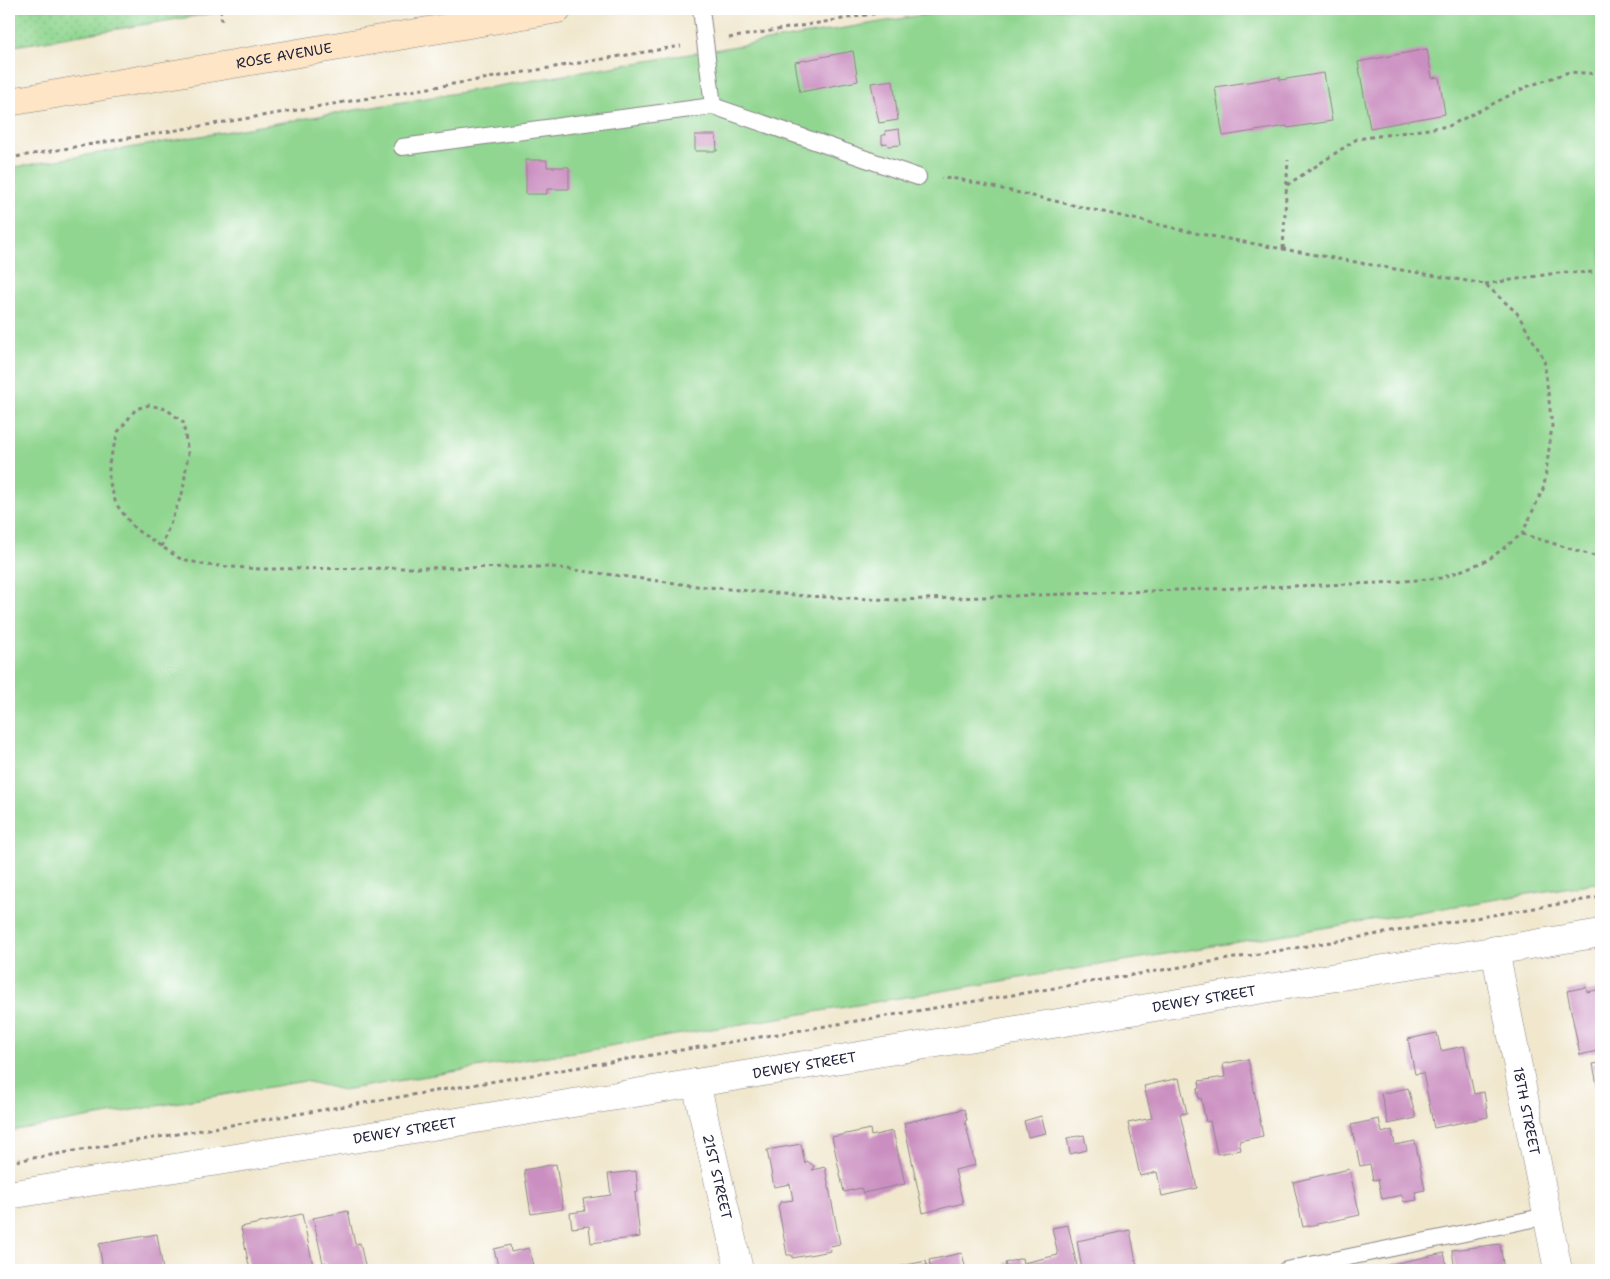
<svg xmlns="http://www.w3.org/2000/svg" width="1610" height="1279" viewBox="0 0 1610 1279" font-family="'Shantell Sans',sans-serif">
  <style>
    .grass { fill: #90d690; stroke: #597c66 }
    .park { fill: url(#park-dots); stroke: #597c66 }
    .building { fill: #ca8ec0 }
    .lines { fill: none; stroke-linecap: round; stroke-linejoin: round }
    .lane-casing { stroke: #898484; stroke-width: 18 }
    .street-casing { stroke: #898484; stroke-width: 29 }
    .secondary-casing { stroke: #898484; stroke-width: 29 }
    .path { stroke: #898484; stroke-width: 3; stroke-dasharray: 4 4; stroke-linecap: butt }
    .lane { stroke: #fff; stroke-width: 16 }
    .street { stroke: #fff; stroke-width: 28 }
    .secondary { stroke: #fde5c5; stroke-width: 28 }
    .labels { text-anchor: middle; stroke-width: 4; stroke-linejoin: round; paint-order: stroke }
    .street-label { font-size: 14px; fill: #22223b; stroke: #fff }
  </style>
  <defs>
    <pattern id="park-dots" width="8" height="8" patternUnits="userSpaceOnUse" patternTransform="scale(1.25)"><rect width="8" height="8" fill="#90d690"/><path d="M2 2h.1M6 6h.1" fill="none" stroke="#7cb77d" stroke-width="1.8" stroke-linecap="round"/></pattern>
  </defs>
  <rect width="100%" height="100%" fill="#fff"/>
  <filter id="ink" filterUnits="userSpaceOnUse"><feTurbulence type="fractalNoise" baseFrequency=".02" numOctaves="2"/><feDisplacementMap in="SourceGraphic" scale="10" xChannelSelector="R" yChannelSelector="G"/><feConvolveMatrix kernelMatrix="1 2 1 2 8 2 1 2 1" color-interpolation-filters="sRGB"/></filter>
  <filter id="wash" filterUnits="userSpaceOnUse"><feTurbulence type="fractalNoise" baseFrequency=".0096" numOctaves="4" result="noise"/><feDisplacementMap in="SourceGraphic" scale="20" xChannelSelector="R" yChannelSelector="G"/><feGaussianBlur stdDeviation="1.12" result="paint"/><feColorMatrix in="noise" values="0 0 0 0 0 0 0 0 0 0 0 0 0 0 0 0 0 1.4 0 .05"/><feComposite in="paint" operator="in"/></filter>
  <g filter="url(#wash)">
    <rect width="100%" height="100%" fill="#f0e7cd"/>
    <polygon class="grass" points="958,9 1601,9 1601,882 343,1090 305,1081 9,1131 9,168"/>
    <polygon class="park" points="9,9 238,9 9,47"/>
    <g id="blocks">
      <g class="building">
        <polygon points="1427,49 1432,78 1439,77 1445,114 1370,128 1358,62"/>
        <polygon points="853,51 858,81 800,92 795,62"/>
        <polygon points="1324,73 1332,121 1288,128 1287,126 1223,136 1215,87 1280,77 1280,80"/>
        <polygon points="893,80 898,120 879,123 871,83"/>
        <polygon points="899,129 901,145 888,146 887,143 882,144 882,135 886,135 885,131"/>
        <polygon points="695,135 716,135 717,151 695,151"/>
        <polygon points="526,160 547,160 547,167 569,167 569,189 547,189 547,194 526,194"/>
        <polygon points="1586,987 1587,992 1601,989 1601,1050 1580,1055 1567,991"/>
        <polygon points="1437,1033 1441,1051 1464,1046 1474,1094 1484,1092 1488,1117 1434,1128 1423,1073 1415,1074 1408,1039"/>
        <polygon points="1248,1059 1263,1136 1239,1141 1241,1150 1217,1154 1210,1121 1206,1122 1201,1098 1199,1099 1197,1089 1200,1088 1199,1081 1225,1077 1223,1064"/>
        <polygon points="1601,1063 1601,1100 1600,1100 1593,1064"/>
        <polygon points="1179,1078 1187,1113 1180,1114 1197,1188 1162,1196 1157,1172 1140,1176 1128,1123 1152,1118 1144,1086"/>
        <polygon points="1408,1088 1416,1118 1388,1124 1381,1094"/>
        <polygon points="964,1109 967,1120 965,1121 975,1165 955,1170 963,1203 923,1213 904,1123"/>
        <polygon points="1041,1116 1046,1133 1028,1137 1024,1121"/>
        <polygon points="1379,1119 1382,1133 1392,1130 1395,1145 1415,1141 1425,1190 1415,1192 1417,1200 1404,1202 1402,1195 1382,1199 1378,1179 1373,1180 1370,1164 1360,1166 1351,1125"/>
        <polygon points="870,1129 871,1136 893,1131 905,1184 863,1193 861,1188 844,1192 832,1137"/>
        <polygon points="1084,1135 1087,1150 1070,1154 1067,1138"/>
        <polygon points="801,1144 805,1164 807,1161 814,1166 812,1170 825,1167 840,1244 830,1246 831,1251 792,1258 792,1255 787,1255 778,1205 780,1204 780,1202 793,1200 790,1184 774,1187 767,1150"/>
        <polygon points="556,1164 563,1209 531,1214 524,1170"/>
        <polygon points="1349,1169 1360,1215 1303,1227 1293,1182"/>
        <polygon points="636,1171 638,1192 635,1193 640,1237 591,1243 589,1226 572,1228 570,1213 585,1211 583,1199 611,1195 608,1174"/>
        <polygon points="348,1211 355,1244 360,1243 366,1270 328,1270 326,1262 323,1263 313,1218"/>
        <polygon points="302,1214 314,1270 250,1270 241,1227"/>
        <polygon points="1068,1225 1078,1270 1007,1270 1005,1263 1022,1258 1023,1263 1058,1255 1052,1228"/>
        <polygon points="1130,1230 1137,1266 1118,1270 1082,1270 1077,1241"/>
        <polygon points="157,1234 163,1270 103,1270 99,1244"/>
        <polygon points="1500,1244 1504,1270 1455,1270 1452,1250"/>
        <polygon points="510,1245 511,1252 529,1248 534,1270 499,1270 494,1249"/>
        <polygon points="962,1253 966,1270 931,1270 929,1260"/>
        <polygon points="1444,1253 1448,1270 1384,1270 1383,1266"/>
        <polygon points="926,1261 928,1270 892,1270 892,1268"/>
      </g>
    </g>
  </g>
  <g filter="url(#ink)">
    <use href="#blocks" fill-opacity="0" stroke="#898484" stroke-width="1"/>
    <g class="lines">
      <g class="lane-casing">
        <g id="lane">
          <polyline points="701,9 713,106 918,177"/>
          <polyline points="402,147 713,106"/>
          <polyline points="1286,1270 1547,1216"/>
        </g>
      </g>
      <g class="street-casing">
        <g id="street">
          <path id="s1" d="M1495,950L1558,1270"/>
          <path id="s2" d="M696,1083L739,1270"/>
          <path id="s3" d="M9,1195L696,1083L1601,933"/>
        </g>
      </g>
      <g class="secondary-casing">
        <g id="secondary">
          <path id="s4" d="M9,102L558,9"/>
        </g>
      </g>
      <g class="path">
        <polyline points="220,9 222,21"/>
        <polyline points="729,38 878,13"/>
        <polyline points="9,158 681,46"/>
        <polyline points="1287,185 1357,139 1449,126 1526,87 1569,72 1601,74"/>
        <polyline points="1283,249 1288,160"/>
        <polyline points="1485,284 1557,273 1601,272"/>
        <polyline points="1522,534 1601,558"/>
        <polyline points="161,547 183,491 188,453 183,422 166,409 149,405 136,409 118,432 109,463 109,480 116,504 135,529 179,558 205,565 260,569 552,567 697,586 804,596 898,600 1379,583 1442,578 1488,560 1522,534 1544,487 1552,426 1544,359 1517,313 1485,284 1383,267 1200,234 958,179 941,178"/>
        <polyline points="9,1162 1601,897"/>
      </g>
      <use href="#lane" class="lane"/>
      <use href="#street" class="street"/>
      <use href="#secondary" class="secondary"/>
    </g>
  </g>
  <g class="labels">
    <g class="street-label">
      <text dy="5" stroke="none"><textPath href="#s4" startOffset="279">ROSE AVENUE</textPath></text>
      <text dy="5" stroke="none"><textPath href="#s3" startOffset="1211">DEWEY STREET</textPath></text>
      <text dy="5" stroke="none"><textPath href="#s3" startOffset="806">DEWEY STREET</textPath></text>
      <text dy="5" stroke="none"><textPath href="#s1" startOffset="164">18TH STREET</textPath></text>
      <text dy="5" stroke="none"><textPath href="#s3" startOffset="401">DEWEY STREET</textPath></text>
      <text dy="5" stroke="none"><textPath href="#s2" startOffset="96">21ST STREET</textPath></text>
    </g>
  </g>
  <rect width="1610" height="1279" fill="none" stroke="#fff" stroke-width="30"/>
</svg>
